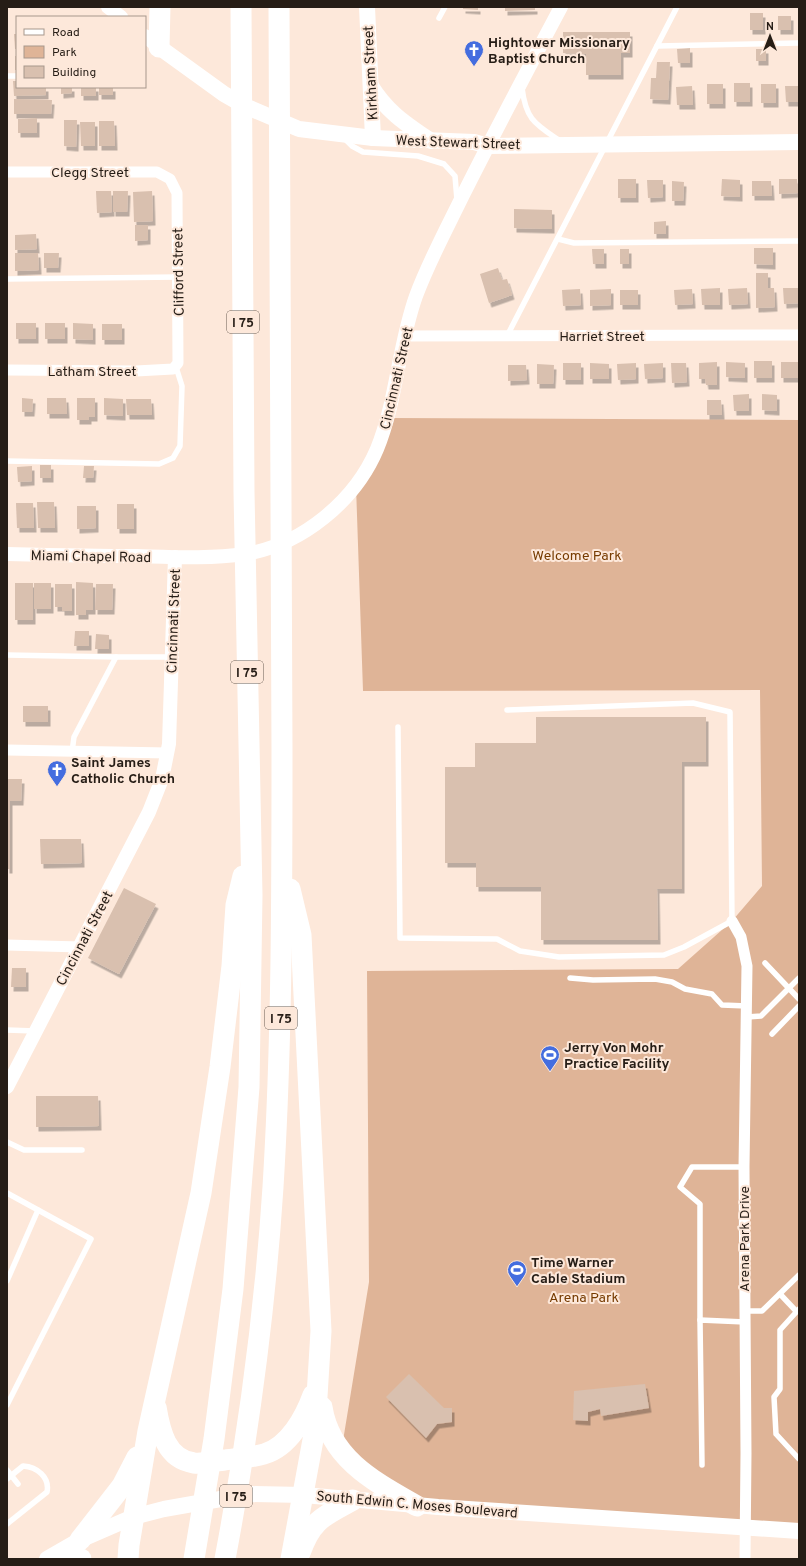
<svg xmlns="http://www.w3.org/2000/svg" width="806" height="1566" viewBox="0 0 806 1566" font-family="Overpass,sans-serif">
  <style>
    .green { fill: #dfb497 }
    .building { fill: #d9c0af; filter: url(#shadow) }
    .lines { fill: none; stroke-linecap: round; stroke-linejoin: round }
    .service { stroke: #fff; stroke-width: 5.5 }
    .minor { stroke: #fff; stroke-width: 11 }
    .tertiary { stroke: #fff; stroke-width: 14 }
    .secondary { stroke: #fff; stroke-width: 16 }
    .motorway { stroke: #fff; stroke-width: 21 }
    .labels { text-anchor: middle; stroke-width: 4; stroke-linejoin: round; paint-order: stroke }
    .shield { fill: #fde8da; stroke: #665a51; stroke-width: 1 }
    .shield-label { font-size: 13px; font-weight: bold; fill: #261d16 }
    .poi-label { font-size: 14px; font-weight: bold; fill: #261d16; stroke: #fde8da; text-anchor: start }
    .street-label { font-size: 14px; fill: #261d16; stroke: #fde8da }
    .park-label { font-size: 14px; fill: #763b00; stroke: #fde8da }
  </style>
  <defs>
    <filter id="shadow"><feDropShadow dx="2.5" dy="4.5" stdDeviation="0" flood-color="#0004"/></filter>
  </defs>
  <rect width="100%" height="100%" fill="#fde8da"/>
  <polygon class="green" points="388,418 799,420 799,1531 438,1507 341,1453 369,1282 367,971 678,969 732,921 762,886 760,690 363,691 356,486"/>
  <g class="building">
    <polygon points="463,7 478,7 478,10 463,9"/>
    <polygon points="505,7 535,7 535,10 505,11"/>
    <rect x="750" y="13" width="13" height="17"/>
    <rect x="778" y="16" width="13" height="14"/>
    <polygon points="563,32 630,32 630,53 621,53 621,75 586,75 586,54 563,53"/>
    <polygon points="14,34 17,34 17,49 15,49"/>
    <polygon points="690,48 690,63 678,63 677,49"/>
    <rect x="756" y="49" width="10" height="12"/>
    <rect x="15" y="56" width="2" height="14"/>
    <polygon points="657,62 670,62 668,100 650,99 651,78 656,78"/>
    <polygon points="13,81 17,81 17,87 46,87 46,95 14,96"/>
    <rect x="734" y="83" width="16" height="19"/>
    <rect x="707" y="84" width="16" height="20"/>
    <rect x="761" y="84" width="15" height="19"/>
    <polygon points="692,86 693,105 677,105 676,87"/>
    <polygon points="785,86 799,86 799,102 786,102"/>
    <polygon points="61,87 72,87 72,93 61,94"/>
    <rect x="81" y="87" width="15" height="9"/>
    <rect x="99" y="87" width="14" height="8"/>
    <polygon points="14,99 52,100 51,114 14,114"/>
    <polygon points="37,118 37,133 18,133 18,119"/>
    <polygon points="64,120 77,120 76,147 64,146"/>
    <polygon points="99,121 114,121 115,146 99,146"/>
    <polygon points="80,122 95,122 95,146 81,146"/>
    <rect x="618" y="179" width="18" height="19"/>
    <polygon points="722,179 740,180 740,197 721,196"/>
    <polygon points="779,179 797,179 798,193 779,194"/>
    <polygon points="647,180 663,180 663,197 648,198"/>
    <polygon points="672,181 684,182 683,201 672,201"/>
    <polygon points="752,181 771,181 772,196 752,196"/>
    <polygon points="96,191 111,191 112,212 97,213"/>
    <polygon points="113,191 128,191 127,212 113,212"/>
    <polygon points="152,191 153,221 134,222 133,192"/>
    <polygon points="514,209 552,210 552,229 514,228"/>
    <polygon points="666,221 666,234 654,234 654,222"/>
    <polygon points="135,225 148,225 148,240 135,241"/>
    <polygon points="36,234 37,249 15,250 15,235"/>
    <polygon points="754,248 773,248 773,265 754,264"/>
    <polygon points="592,249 604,249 604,264 593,264"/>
    <rect x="620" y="249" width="9" height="15"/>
    <polygon points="15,253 38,253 39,270 15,271"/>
    <polygon points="44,253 59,253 58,268 44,268"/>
    <polygon points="498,268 502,280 507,279 512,295 489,303 480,274"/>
    <polygon points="756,273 768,273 768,288 774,288 775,307 756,308"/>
    <polygon points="720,288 720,305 702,305 701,289"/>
    <polygon points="747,288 748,304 729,305 728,289"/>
    <polygon points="783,288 799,288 799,303 784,304"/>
    <polygon points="580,289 581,305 563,306 562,290"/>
    <polygon points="611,289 611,305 590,306 590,290"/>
    <polygon points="692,289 693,304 675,305 674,290"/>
    <rect x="620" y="290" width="18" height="15"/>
    <rect x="16" y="323" width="20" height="16"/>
    <rect x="45" y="323" width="20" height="16"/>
    <polygon points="73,323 93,324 93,340 73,339"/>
    <rect x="102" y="324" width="20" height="16"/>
    <rect x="754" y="361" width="18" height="17"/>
    <polygon points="717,362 717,385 706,385 705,379 699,379 699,363"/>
    <polygon points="726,362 745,363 745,378 726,377"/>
    <rect x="781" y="362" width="18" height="16"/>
    <rect x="563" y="363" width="18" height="17"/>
    <polygon points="590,363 609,364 609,379 590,379"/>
    <polygon points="636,363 636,379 618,380 617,364"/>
    <polygon points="663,363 663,378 645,379 644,364"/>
    <polygon points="671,363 686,363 687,382 672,383"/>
    <polygon points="537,364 554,365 553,384 537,384"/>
    <polygon points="508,365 526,365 527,380 508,381"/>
    <polygon points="749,394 749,411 734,411 733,395"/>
    <polygon points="762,394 777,395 777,411 762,410"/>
    <polygon points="22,398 33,399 32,412 22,412"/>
    <polygon points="47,398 66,398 67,414 47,414"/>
    <polygon points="77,398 95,398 95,417 89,417 89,420 77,420"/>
    <polygon points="104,398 123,399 123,416 104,415"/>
    <polygon points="126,399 151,399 152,415 127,415"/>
    <polygon points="707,400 721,400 722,415 707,415"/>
    <rect x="40" y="465" width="11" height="13"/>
    <polygon points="32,466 32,481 18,482 17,467"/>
    <polygon points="84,466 94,466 93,478 83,478"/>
    <polygon points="37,502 54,502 55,528 38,528"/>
    <polygon points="16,503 33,503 34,528 17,528"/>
    <rect x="117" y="504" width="17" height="25"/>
    <polygon points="77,506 96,506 96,528 77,529"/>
    <polygon points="76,582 93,583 93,610 86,610 86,615 76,615"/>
    <rect x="15" y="583" width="18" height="37"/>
    <rect x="34" y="583" width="17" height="26"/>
    <polygon points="55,584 72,584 72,611 62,611 62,607 55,607"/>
    <polygon points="96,584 113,584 112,610 95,610"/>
    <polygon points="75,631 89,631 89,646 74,646"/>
    <polygon points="96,634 109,635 109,649 95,649"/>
    <rect x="23" y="706" width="25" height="16"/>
    <polygon points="536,717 706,717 706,762 682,762 682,889 657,889 658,940 541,940 541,887 476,887 476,863 445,863 445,767 475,767 475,743 536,743"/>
    <polygon points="7,779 22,779 21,801 10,801 10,869 7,869"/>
    <polygon points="40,839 81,839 82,863 41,864"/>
    <polygon points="124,888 156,904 119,974 88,958"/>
    <polygon points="12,968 26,968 26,987 11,987"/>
    <polygon points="36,1096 98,1096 99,1126 36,1127"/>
    <polygon points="409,1374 444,1408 452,1408 452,1422 437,1424 426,1438 386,1397"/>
    <polygon points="645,1384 649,1408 601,1416 600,1409 588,1412 588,1421 573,1420 574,1391"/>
  </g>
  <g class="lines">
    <g class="service">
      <polyline points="439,18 445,7"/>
      <polyline points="657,46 799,43"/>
      <polyline points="7,76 17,76"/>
      <path d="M522,88C526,120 535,124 560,141"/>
      <polyline points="345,139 352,146 363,152 418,156 444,164 455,176 457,200"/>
      <polyline points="558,239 574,243 799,241"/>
      <polyline points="7,279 178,277"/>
      <polyline points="507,336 677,7"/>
      <polyline points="7,461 159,464 173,458 180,446 182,386 176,367"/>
      <polyline points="7,655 116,657"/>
      <polyline points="398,727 400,938 497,939 520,951 559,957 664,955 684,947 732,921 730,712 693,703 507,710"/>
      <polyline points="72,752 74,737 116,657 172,657"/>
      <polyline points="765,963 799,999"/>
      <polyline points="570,978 593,980 655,979 672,982 685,989 712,994 722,1005 747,1006"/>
      <polyline points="747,1017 761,1016 799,978"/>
      <polyline points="7,1030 35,1031"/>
      <polyline points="772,1034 799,1006"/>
      <polyline points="7,1142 24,1150 82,1150"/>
      <polyline points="7,1193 91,1239 7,1405"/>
      <polyline points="7,1281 38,1210"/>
      <polyline points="780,1294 796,1311"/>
      <polyline points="799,1309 780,1330 780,1389 774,1397 776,1434 799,1459"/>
      <polyline points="745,1311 762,1311 799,1275"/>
      <polyline points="700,1320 700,1204 680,1187 692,1167 744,1167"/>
      <polyline points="702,1465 700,1320 745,1322"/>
      <polyline points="7,1470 18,1484"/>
      <path d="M7,1479L23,1466C37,1467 50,1477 47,1492L7,1524"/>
    </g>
    <g class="minor">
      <polyline points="7,172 157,172 170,179 177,193 178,363 173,369 136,371 7,370"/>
      <polyline points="405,336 799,335"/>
      <polyline points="7,750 168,753"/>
      <polyline points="732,921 741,937 747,966 744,1167 746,1453 745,1559"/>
      <polyline points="7,945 80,947"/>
    </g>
    <g class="tertiary">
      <polyline points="108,7 121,17"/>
      <polyline points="145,36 159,47"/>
      <path d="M7,554C50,555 94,556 137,556C173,557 210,559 245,554C302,545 355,501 377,449C397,400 398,346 416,296C429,261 447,228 463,195C495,131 528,69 561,7"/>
      <polyline points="7,1087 149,812 162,779 169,744 175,557"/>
    </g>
    <g class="secondary">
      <polyline points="367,7 373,138"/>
      <polyline points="159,47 224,94 245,106 299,129 373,138 474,142 488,146 799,142"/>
      <path d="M371,86C387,112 406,124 431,141"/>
      <polyline points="47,1559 80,1540 133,1517 164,1509 249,1494 304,1495 438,1507 799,1531"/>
    </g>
    <g class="motorway">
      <polyline points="159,47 160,7"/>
      <polyline points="290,889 301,935 321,1331 315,1429 291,1559"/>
      <path d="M156,1407C160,1431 166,1459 194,1463C203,1464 215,1461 225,1460C237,1458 251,1458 264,1454C289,1447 305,1417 313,1395"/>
      <path d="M322,1407C330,1459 375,1482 417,1506"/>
      <polyline points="80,1540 122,1486 137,1457"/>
      <path d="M300,1553C312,1519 324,1516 353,1500"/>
      <polyline points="56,1559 81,1559"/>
      <polyline points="128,1559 129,1545 148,1431 201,1193 220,1067 232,966 236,905 243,876"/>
      <polyline points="194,1559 214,1439 233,1289 249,1087 252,895 244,492 241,7"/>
      <path d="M225,1559C248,1437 265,1311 273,1187C282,1041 282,895 282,750C282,502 278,254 279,7"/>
    </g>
  </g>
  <defs>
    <g id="church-pin" transform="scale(1)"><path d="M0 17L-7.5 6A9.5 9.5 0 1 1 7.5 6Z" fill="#446ddf" stroke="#fde8da"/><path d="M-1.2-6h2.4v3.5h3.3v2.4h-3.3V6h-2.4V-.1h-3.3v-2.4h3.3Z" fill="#fff"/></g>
    <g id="stadium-pin" transform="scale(1)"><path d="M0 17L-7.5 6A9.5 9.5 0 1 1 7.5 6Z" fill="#446ddf" stroke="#fde8da"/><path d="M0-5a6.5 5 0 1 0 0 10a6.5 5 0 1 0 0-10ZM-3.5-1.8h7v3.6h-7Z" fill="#fff"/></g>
  </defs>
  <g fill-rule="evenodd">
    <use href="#church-pin" x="474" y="50"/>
    <use href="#church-pin" x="57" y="770"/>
    <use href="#stadium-pin" x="550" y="1055"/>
    <use href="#stadium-pin" x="517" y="1270"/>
  </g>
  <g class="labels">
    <g class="shield">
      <rect x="227" y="311" width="32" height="22" rx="3"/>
      <rect x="231" y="661" width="32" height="22" rx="3"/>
      <rect x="265" y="1007" width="32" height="22" rx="3"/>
      <rect x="220" y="1485" width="32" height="22" rx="3"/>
    </g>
    <g class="shield-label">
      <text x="243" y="327">I 75</text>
      <text x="247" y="677">I 75</text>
      <text x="281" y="1023">I 75</text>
      <text x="236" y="1501">I 75</text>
    </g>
    <g class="poi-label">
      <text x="488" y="47">Hightower Missionary<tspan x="488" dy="16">Baptist Church</tspan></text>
      <text x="71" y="767">Saint James<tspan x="71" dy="16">Catholic Church</tspan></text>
      <text x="564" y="1052">Jerry Von Mohr<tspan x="564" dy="16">Practice Facility</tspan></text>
      <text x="531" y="1267">Time Warner<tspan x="531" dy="16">Cable Stadium</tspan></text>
    </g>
    <g class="street-label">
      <text transform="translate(370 73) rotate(-93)" y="5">Kirkham Street</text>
      <text transform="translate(458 142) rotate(2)" y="5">West Stewart Street</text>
      <text x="90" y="177">Clegg Street</text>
      <text transform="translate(178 272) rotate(-91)" y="5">Clifford Street</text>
      <text x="602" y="341">Harriet Street</text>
      <text x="92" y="376">Latham Street</text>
      <text transform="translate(396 378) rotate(-77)" y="5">Cincinnati Street</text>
      <text transform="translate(91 556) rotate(1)" y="5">Miami Chapel Road</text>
      <text transform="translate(173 621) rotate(-88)" y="5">Cincinnati Street</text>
      <text transform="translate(84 938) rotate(-62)" y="5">Cincinnati Street</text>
      <text transform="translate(744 1239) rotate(-90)" y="5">Arena Park Drive</text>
      <text transform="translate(417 1504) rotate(5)" y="5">South Edwin C. Moses Boulevard</text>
    </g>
    <g class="park-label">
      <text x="577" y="560">Welcome Park</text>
      <text x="584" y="1302">Arena Park</text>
    </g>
  </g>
  <rect width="806" height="1566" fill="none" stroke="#261d16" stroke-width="16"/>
  <rect x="16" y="16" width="130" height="72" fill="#fde8da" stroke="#a7978c"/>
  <rect x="24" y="29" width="20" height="6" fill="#ffffff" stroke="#a7978c"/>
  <text x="52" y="36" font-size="12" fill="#261d16">Road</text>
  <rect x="24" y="46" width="20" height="12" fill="#dfb497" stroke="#a7978c"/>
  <text x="52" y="56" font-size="12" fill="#261d16">Park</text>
  <rect x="24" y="66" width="20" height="12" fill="#d9c0af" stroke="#a7978c"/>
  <text x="52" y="76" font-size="12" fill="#261d16">Building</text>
  <g transform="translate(770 36)" stroke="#fde8da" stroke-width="3" paint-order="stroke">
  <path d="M0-3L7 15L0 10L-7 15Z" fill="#261d16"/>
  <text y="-6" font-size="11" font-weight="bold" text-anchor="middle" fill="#261d16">N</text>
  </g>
</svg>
